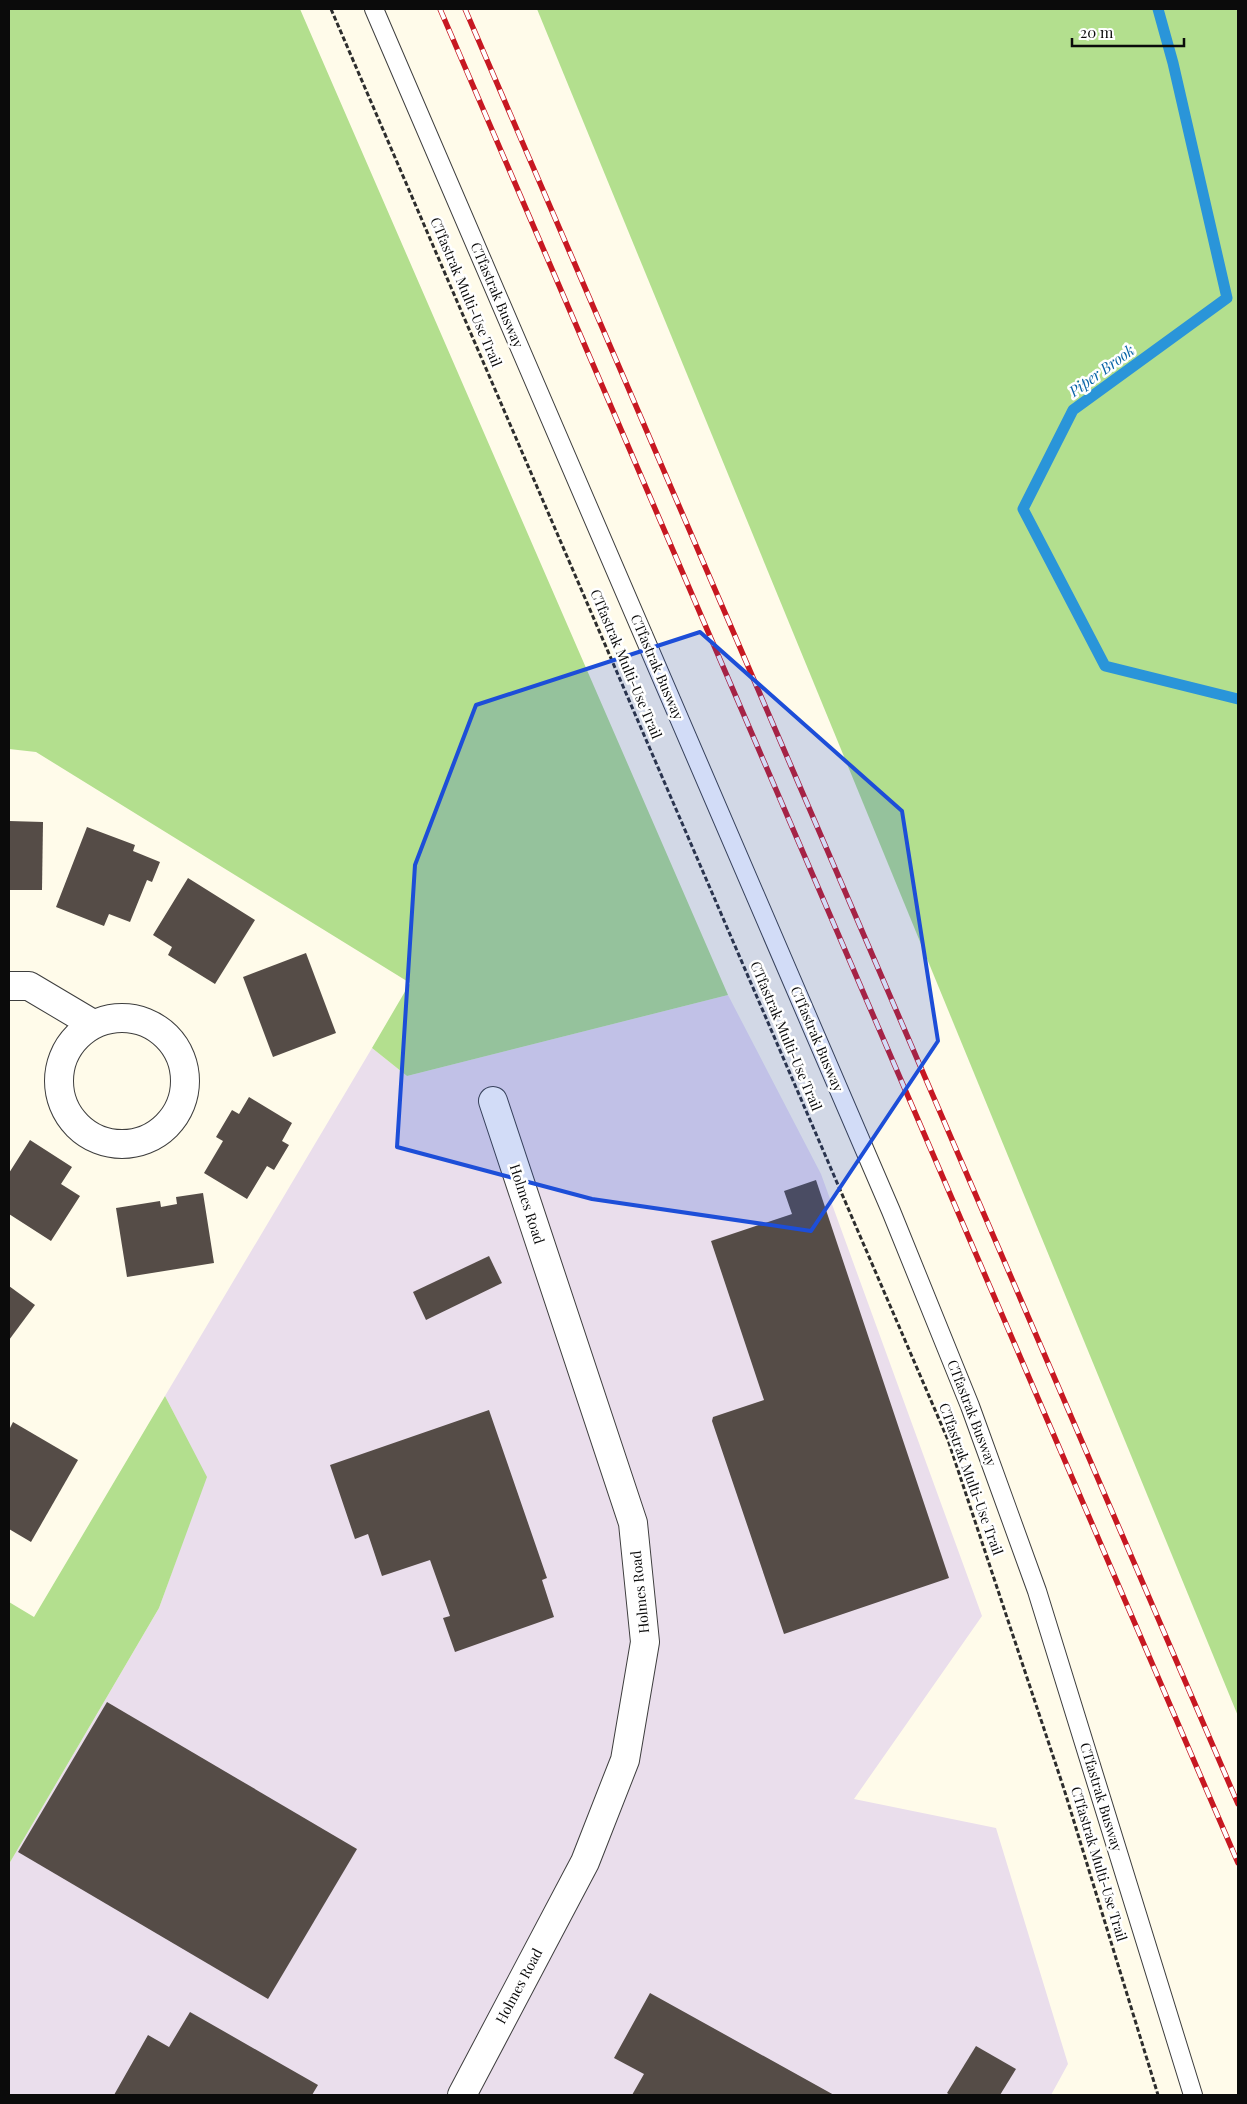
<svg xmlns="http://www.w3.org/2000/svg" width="1247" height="2104" viewBox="0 0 1247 2104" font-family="'Playfair Display',serif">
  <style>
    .industrial { fill: #eadeec }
    .forest { fill: #b3df8e }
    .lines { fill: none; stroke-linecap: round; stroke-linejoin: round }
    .stream { stroke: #2a95d9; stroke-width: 11 }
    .building { fill: #554c47 }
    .lane-casing { stroke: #3e3e3e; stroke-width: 20 }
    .street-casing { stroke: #3e3e3e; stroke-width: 30 }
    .path { stroke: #2d2d2d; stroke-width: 3; stroke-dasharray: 5 2.5; stroke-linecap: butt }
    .lane { stroke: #fff; stroke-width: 18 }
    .street { stroke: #fff; stroke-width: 28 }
    .rail-casing { stroke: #c71822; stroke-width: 5.5 }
    .rail { stroke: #fff; stroke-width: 4; stroke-dasharray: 11; stroke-linecap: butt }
    .marked { fill: #1d4ed8; fill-opacity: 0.2; stroke: #1d4ed8; stroke-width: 4; stroke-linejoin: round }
    .labels { text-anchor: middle; stroke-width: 5; stroke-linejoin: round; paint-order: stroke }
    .street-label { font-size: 14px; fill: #0b0b0b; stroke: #fff }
    .water-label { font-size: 15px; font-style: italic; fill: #0b65a7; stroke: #fff }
  </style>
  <rect width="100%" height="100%" fill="#fffbea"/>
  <polygon class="industrial" points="728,995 821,1174 982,1616 854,1799 996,1828 1068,2064 1051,2095 9,2095 9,1864 159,1608 206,1477 165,1396 372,1048 407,1076"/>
  <g class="forest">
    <polygon points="9,9 300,9 728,995 407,1076 372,1048 410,983 36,752 9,749"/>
    <polygon points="537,9 1238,9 1238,1716"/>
    <polygon points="165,1396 207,1477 159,1608 9,1864 9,1602 34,1617"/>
  </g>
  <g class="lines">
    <polyline class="stream" points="1158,9 1173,63 1227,298 1073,410 1023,509 1105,666 1238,699"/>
  </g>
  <g class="building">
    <polygon points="9,821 43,822 42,890 9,890"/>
    <polygon points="87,827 135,845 133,851 160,862 152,882 147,880 130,922 109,914 104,926 56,907"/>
    <polygon points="188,878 255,920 215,984 168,955 172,947 153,935"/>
    <polygon points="306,953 336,1033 273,1057 243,977"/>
    <polygon points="249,1097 292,1123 282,1141 289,1145 274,1170 267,1166 247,1199 204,1173 223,1141 216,1137 232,1110 239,1114"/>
    <polygon points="30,1140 72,1167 61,1184 80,1196 51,1241 9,1214 9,1173"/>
    <polygon points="816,1180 949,1578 784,1634 712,1421 713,1417 764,1400 711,1241 792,1214 784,1191"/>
    <polygon points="203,1193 214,1263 127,1277 116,1208 160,1201 161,1207 177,1204 176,1197"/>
    <polygon points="489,1256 502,1283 426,1320 413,1292"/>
    <polygon points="9,1286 35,1305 9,1340"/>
    <polygon points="489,1410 547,1578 542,1580 554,1617 455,1652 443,1618 450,1616 430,1560 382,1576 368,1534 355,1539 330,1465"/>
    <polygon points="13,1422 78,1460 31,1542 9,1529 9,1430"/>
    <polygon points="107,1702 357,1849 268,1999 18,1852"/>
    <polygon points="650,1993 834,2095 632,2095 644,2074 614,2058"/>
    <polygon points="190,2012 318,2085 312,2095 114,2095 148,2035 169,2047"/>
    <polygon points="976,2046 1016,2069 1000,2095 950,2095 947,2093"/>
  </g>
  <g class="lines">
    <g class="lane-casing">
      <polyline id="lane" points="374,9 891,1211 970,1406 1037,1591 1193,2095"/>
    </g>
    <g class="street-casing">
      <g id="street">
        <polyline points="9,986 29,986 93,1024"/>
        <circle cx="122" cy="1081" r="63"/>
        <polyline points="462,2095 585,1862 625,1760 645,1642 633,1523 493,1101"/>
      </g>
    </g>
    <polyline class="path" points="331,9 948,1440 1064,1789 1158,2095"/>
    <use href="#lane" class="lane"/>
    <use href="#street" class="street"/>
    <g class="rail-casing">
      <g id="rail">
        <polyline points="440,9 1238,1863"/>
        <polyline points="465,9 1238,1804"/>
      </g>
    </g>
    <use href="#rail" class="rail"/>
  </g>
  <path class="marked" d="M700,632L902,811L938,1041L811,1231L592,1199L397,1147L415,865L476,705Z"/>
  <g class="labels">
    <g class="street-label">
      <text transform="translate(466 292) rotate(67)" y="5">CTfastrak Multi-Use Trail</text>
      <text transform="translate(497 295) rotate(67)" y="5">CTfastrak Busway</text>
      <text transform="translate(626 664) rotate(67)" y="5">CTfastrak Multi-Use Trail</text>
      <text transform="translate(657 667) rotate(67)" y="5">CTfastrak Busway</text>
      <text transform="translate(786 1036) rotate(67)" y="5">CTfastrak Multi-Use Trail</text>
      <text transform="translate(817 1039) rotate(67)" y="5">CTfastrak Busway</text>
      <text transform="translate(527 1204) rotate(72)" y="5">Holmes Road</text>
      <text transform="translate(972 1413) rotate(69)" y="5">CTfastrak Busway</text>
      <text transform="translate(971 1479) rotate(70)" y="5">CTfastrak Multi-Use Trail</text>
      <text transform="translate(640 1592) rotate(-96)" y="5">Holmes Road</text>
      <text transform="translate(1101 1797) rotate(73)" y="5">CTfastrak Busway</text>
      <text transform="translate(1099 1864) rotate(73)" y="5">CTfastrak Multi-Use Trail</text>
      <text transform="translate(519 1986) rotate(-62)" y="5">Holmes Road</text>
    </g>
    <g class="water-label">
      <text transform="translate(1102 371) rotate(-36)" y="5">Piper Brook</text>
    </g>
  </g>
  <rect width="1247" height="2104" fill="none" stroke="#0b0b0b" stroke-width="20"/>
  <path d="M1072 38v8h112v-8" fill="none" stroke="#0b0b0b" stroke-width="2.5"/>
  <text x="1080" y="38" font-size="15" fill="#0b0b0b" stroke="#ffffff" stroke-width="4" paint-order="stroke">20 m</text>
</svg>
